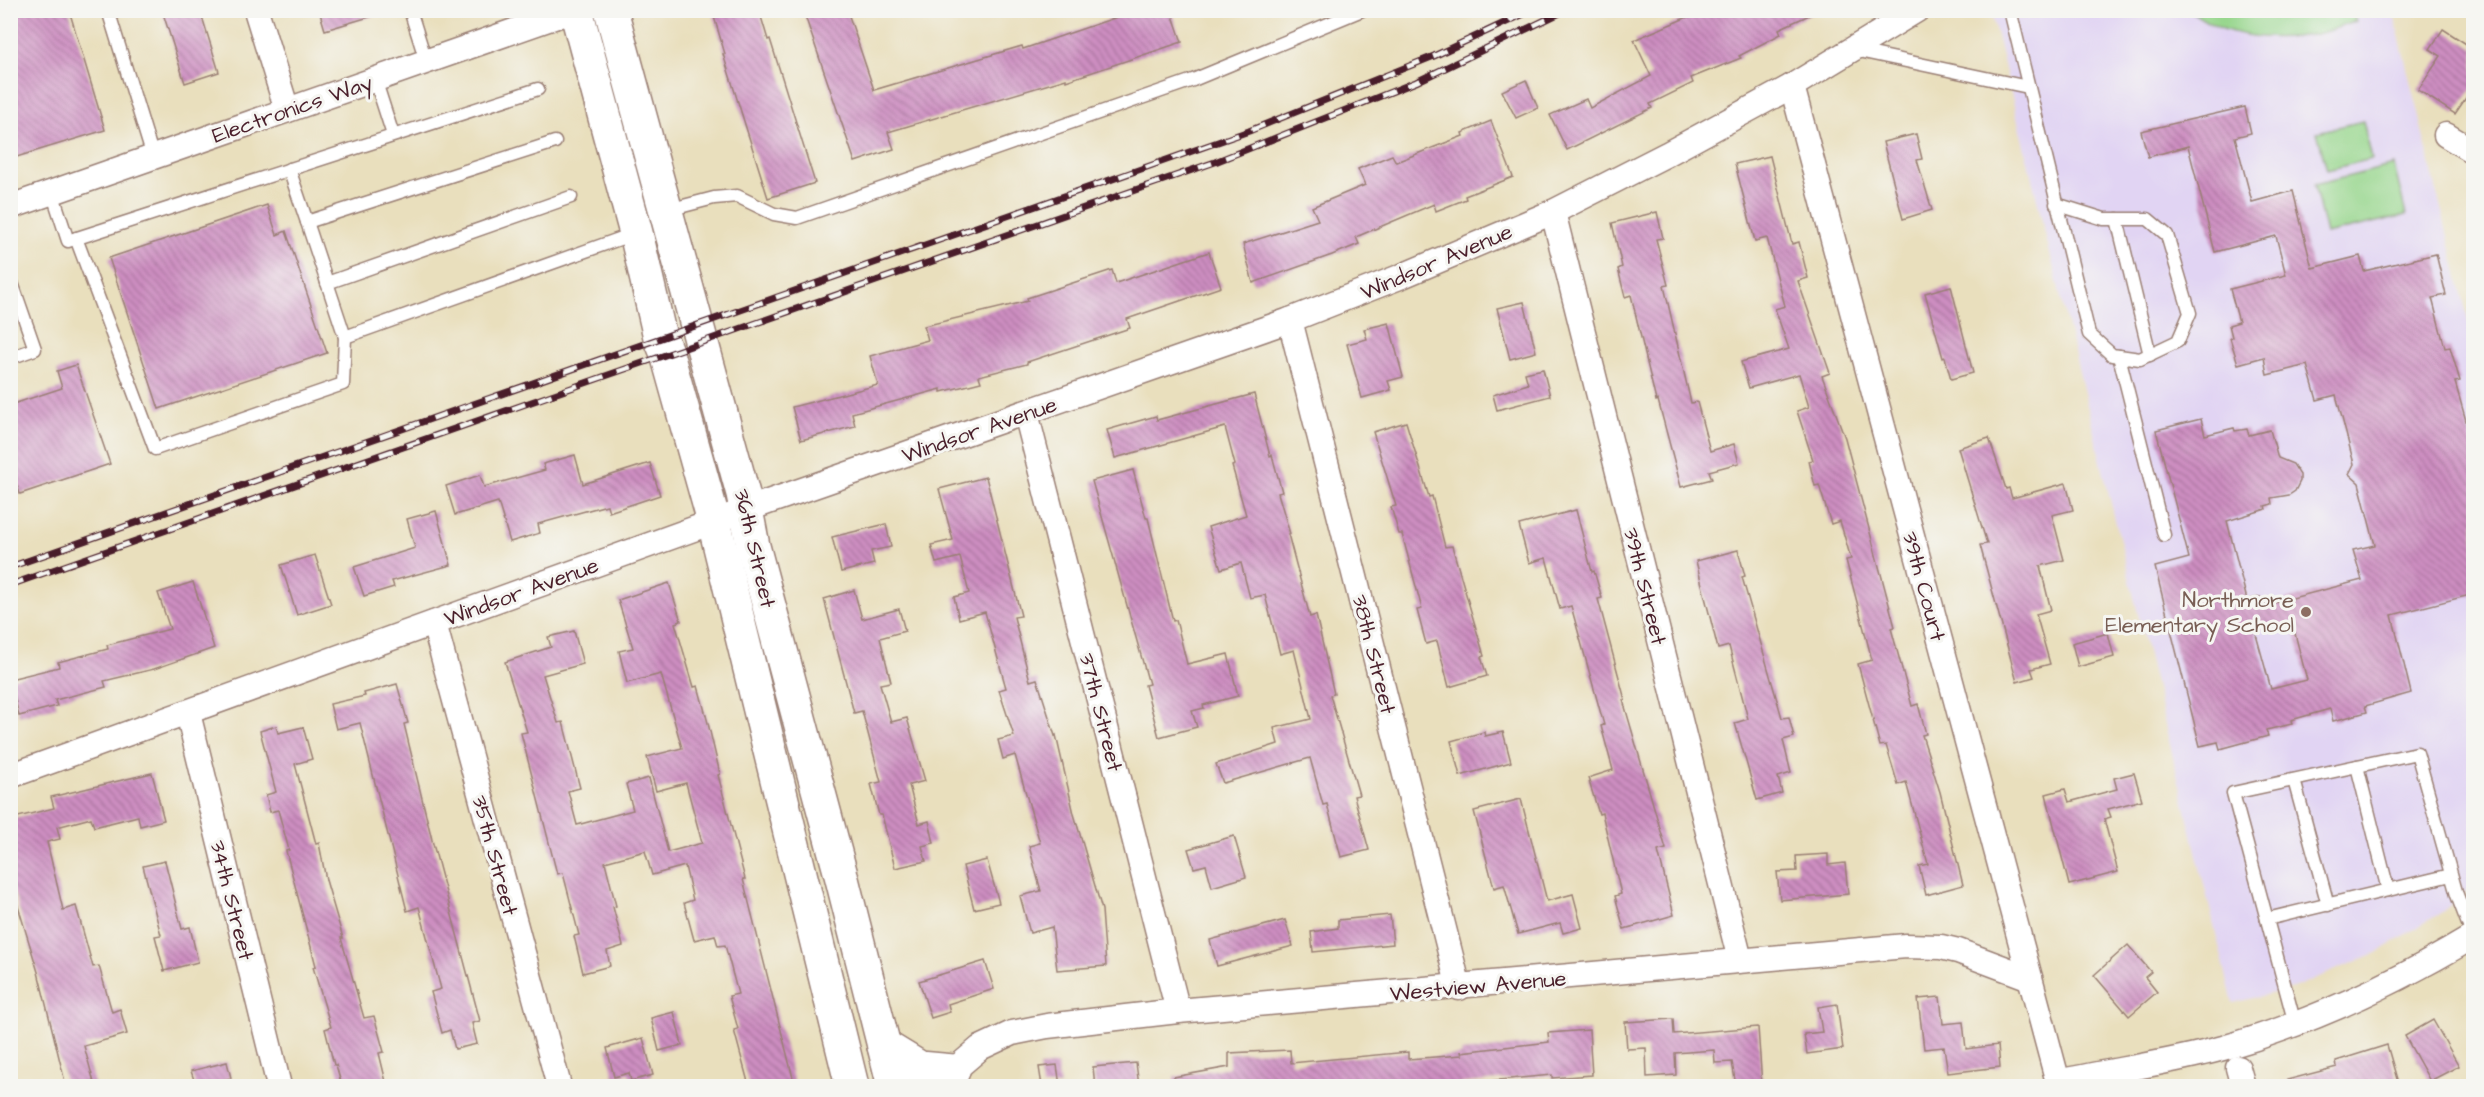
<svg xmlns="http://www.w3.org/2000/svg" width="2484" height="1097" viewBox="0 0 2484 1097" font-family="'Architects Daughter',sans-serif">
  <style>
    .built { fill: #e1d4f3 }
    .park { fill: #96d68c; stroke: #707a5c; stroke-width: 1.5 }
    .building { fill: url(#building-back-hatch); fill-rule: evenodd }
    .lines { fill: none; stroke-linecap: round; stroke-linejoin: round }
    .lane-casing { stroke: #9a7f74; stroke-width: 15 }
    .street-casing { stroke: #9a7f74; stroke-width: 27 }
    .secondary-casing { stroke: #9a7f74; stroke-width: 36 }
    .lane { stroke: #fff; stroke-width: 12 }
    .street { stroke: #fff; stroke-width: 24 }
    .secondary { stroke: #fff; stroke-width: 33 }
    .rail-casing { stroke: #4a1f2b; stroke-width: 7 }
    .rail { stroke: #f6f6f2; stroke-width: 4.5; stroke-dasharray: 14; stroke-linecap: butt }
    .education-dot { fill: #8d6e63; stroke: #f6f6f2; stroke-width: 2 }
    .labels { text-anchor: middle; stroke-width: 6; stroke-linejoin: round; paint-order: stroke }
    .street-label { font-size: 22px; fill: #4a1f2b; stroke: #f6f6f2 }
    .education-label { font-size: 22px; fill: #785e54; stroke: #f6f6f2; text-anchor: end }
  </style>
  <defs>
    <pattern id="building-back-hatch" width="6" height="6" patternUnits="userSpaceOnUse" patternTransform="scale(1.5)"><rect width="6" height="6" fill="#cd8ec1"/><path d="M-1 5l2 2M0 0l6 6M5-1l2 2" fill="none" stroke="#a8739d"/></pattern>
  </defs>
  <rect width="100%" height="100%" fill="#f6f6f2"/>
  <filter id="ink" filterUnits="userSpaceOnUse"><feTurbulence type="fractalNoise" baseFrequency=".0167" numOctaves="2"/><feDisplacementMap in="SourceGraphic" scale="12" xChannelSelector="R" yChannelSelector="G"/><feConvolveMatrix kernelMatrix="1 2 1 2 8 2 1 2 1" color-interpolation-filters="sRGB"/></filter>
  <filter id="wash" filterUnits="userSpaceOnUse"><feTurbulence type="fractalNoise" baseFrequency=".008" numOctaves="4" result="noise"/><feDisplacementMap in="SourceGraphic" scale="24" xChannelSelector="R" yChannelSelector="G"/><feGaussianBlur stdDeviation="1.35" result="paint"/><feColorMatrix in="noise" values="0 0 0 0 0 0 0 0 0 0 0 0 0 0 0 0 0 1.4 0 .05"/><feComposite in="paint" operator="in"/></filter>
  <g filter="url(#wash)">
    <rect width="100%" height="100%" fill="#e9dfbd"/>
    <polygon class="built" points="1991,11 2393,11 2473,340 2473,885 2442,912 2376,953 2293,988 2233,1003"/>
    <g class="park">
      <path d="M2191,11H2352L2356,21C2342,26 2326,33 2311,35C2271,41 2224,38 2191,11Z"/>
      <polygon points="2363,121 2372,159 2327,170 2317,132"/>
      <polygon points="2394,165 2406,215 2326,234 2314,185"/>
    </g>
    <g id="blocks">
      <g class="building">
        <polygon points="10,10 69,10 105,130 10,159"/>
        <polygon points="162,10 200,10 219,72 185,83"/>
        <polygon points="319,10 375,10 376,15 325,30"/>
        <polygon points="712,10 759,10 768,40 770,39 815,183 768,198 723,54 725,54"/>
        <polygon points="803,10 847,10 874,90 1022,46 1023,49 1138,10 1171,10 1182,42 1066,81 1066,79 888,132 894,149 855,162"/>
        <polygon points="1704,10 1820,10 1779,29 1781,34 1739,56 1741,58 1691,78 1693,83 1650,104 1652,108 1567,150 1550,115 1586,99 1590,108 1651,76 1634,40"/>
        <polygon points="2443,29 2474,49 2474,86 2455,114 2418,90 2441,56 2430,49"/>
        <polygon points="1526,80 1538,108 1516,118 1502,91"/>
        <path d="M2245,107L2251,133L2235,137L2252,202L2293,191L2312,268L2360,256L2364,271L2436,254L2446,295L2432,298L2445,348L2450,347L2460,381L2455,382L2474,449V594L2392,615L2411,693L2365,706L2367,712L2333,721L2330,709L2291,720L2292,724L2266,730L2268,736L2220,749L2218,742L2200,746L2155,567L2189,558L2156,430L2201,419L2205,435L2234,428L2235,431L2247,429L2249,435L2270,430L2278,458L2293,464L2300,475V481L2295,491L2289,495L2271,498L2272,504L2265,506L2266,509L2227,521L2247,600L2260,597L2262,606L2362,580L2353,550L2375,545L2359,483L2349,474L2354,464L2336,395L2317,400L2307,365L2267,375L2264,357L2238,364L2230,338L2232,337L2229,325L2239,322L2230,289L2286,275L2276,236L2215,252L2188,146L2148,157L2141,131ZM2292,622L2307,680L2271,689L2255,631Z"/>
        <polygon points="1491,121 1513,177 1465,196 1466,199 1436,211 1434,204 1356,237 1359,244 1332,255 1253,283 1243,244 1318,220 1312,207 1365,185 1358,169 1392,155 1396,162 1463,136 1462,133"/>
        <polygon points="1916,134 1922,159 1917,160 1932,210 1903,219 1883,142"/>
        <polygon points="1770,156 1792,244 1799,242 1808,278 1798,281 1830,373 1822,376 1845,438 1895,627 1891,628 1912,706 1918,704 1926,734 1922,735 1940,792 1963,885 1926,895 1919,866 1928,864 1906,782 1898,785 1886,745 1880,746 1858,664 1872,660 1846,560 1851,559 1840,521 1831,524 1819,485 1815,486 1809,461 1813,460 1797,411 1809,407 1799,374 1749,388 1741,362 1789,349 1775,309 1785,306 1767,238 1755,241 1735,164"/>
        <polygon points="267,205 277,235 286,231 327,353 159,409 109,258"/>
        <polygon points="1657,212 1663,238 1656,239 1668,285 1664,286 1691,403 1697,402 1710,451 1734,444 1739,463 1709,471 1712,479 1681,487 1658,400 1656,401 1631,295 1625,297 1618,269 1622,267 1612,223"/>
        <polygon points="1209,252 1221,287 1127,319 1130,328 1027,362 1027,364 979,376 981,382 941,392 941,389 852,413 855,426 801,440 792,407 878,385 870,356 928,340 924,326 1028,301 1027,298 1112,270 1116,283"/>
        <polygon points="1951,286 1973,373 1951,379 1945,357 1943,358 1925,293"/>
        <polygon points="1524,302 1536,352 1510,359 1497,308"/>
        <polygon points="1389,323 1403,377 1388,381 1391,390 1362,398 1347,344 1367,339 1364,329"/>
        <polygon points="76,365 110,464 20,494 10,466 10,405 62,388 57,371"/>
        <polygon points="1543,369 1550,396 1497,410 1493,395 1528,384 1525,373"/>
        <polygon points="1254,394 1270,456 1272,455 1282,492 1278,493 1290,534 1288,534 1310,617 1316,615 1334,694 1330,695 1359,795 1354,796 1369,850 1341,857 1327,804 1323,805 1310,758 1223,783 1216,764 1278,744 1274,728 1311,719 1294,650 1280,654 1265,595 1250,598 1241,563 1221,569 1208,527 1246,515 1232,466 1235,465 1225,427 1115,458 1107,430 1156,416 1157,420"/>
        <polygon points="1406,422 1429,497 1432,496 1445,547 1452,546 1484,656 1481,657 1487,676 1449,687 1437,641 1426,644 1417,610 1422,609 1402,534 1399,534 1391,507 1396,506 1373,432"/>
        <polygon points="1989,438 2006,489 2009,488 2012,498 2066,483 2073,510 2052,515 2064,560 2040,566 2051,610 2036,614 2050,664 2031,669 2034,677 2017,682 1980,545 1987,544 1958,448"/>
        <polygon points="575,455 583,484 650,463 660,495 609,512 607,505 538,524 540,533 510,542 498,502 455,515 446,486 480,475 484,487 545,470 543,464"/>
        <polygon points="1133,470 1146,518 1148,518 1173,621 1176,620 1187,664 1228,654 1238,696 1203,705 1204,708 1192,711 1197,727 1159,737 1145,685 1149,684 1092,481"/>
        <polygon points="986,477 1021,616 1014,617 1030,681 1037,679 1055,736 1056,735 1074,814 1102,910 1106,966 1057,970 1052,927 1030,933 1020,896 1041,891 1029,846 1040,843 1015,755 1003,759 998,740 1014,736 999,690 1006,688 985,612 959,619 954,597 969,593 960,557 936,563 931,545 953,540 939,489"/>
        <polygon points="1576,510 1592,572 1594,571 1602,598 1598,599 1625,700 1623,700 1666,849 1658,851 1674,915 1624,929 1615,896 1621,894 1602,813 1599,814 1588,778 1613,770 1601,726 1604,725 1571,606 1560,609 1546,558 1529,563 1519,525"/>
        <polygon points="436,511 451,565 392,581 394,587 364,596 354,567 415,548 407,519"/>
        <polygon points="886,524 891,547 871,551 874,564 841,572 832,537"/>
        <polygon points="1738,550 1745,576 1742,577 1782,718 1789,717 1794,737 1783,740 1791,773 1778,777 1782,793 1757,800 1735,723 1748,719 1729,646 1718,649 1696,561"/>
        <polygon points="315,555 331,604 297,615 281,565"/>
        <polygon points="193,582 214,648 154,669 104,681 106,687 55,700 57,706 19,716 10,679 59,667 58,662 108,649 107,645 170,629 158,593"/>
        <polygon points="669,583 681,621 675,623 694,687 698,686 708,723 720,774 718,775 745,879 743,879 795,1086 749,1086 734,1030 738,1029 729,996 738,994 725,945 718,946 715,935 694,940 684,903 693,900 685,866 652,875 645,851 605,862 616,906 613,907 623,946 607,951 610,966 583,973 574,936 579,935 563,873 557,874 521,733 527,732 505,662 551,647 548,637 574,631 583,664 543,675 558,723 563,722 580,788 568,791 577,825 633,810 626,784 649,778 668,852 702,843 686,783 656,791 647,757 682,748 661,674 627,683 619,651 633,648 618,600"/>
        <polygon points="854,590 862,619 899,609 905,631 880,638 891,682 880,684 891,722 907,718 925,781 909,785 919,824 929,821 934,843 922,846 926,861 895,868 882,815 879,815 871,784 881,782 862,711 854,713 824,599"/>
        <polygon points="2108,633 2114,657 2078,667 2072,643"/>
        <polygon points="397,684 408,723 404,724 432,840 480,1021 472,1023 477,1044 455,1049 450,1030 442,1033 431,992 441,989 419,907 407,911 360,723 336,729 330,704 365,696 364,693"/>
        <polygon points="276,726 278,733 303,727 312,759 295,764 316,844 319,843 326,880 343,938 341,938 364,1018 374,1016 384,1052 379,1053 387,1086 342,1086 336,1065 334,1065 325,1029 331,1027 313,967 316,966 286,851 289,850 278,810 270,812 266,795 276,792 260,731"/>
        <polygon points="1484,732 1485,736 1503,732 1511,762 1460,776 1451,741"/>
        <polygon points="152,773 164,820 140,826 138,816 94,827 91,818 57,827 60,839 47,842 63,910 76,906 93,967 99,966 112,1012 120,1009 127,1034 84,1046 95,1086 66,1086 38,972 10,880 10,819 54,808 51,797"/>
        <polygon points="2134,773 2142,800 2108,809 2111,817 2104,819 2118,872 2069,885 2046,794 2065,789 2069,802 2117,789 2114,778"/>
        <polygon points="1521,799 1547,901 1573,894 1582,928 1563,933 1560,923 1518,934 1504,885 1494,888 1474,811"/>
        <polygon points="1234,836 1246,877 1212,887 1206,865 1194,868 1188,849"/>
        <polygon points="1828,854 1828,865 1845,863 1848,894 1780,900 1777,872 1797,871 1796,856"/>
        <polygon points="987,860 999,903 974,909 963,866"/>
        <polygon points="165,861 182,929 190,927 198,962 164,971 155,936 161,935 143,866"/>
        <polygon points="1390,915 1393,944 1313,952 1311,932 1338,928 1338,920"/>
        <polygon points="1285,920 1293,946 1217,966 1210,940"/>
        <polygon points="2128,945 2151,972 2145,977 2157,992 2129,1016 2094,975"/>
        <polygon points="985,961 994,989 948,1004 950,1012 931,1018 919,981"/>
        <polygon points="1940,997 1943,1024 1963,1022 1966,1049 1998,1045 2000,1067 1948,1073 1944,1047 1924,1049 1918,999"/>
        <polygon points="1837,1004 1843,1049 1807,1054 1804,1034 1822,1032 1818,1007"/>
        <polygon points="674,1012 682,1045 659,1051 651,1018"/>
        <polygon points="1673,1019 1674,1034 1758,1027 1762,1086 1736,1086 1732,1062 1715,1063 1714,1050 1675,1053 1676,1075 1647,1077 1646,1048 1627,1049 1625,1022"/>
        <polygon points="2433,1020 2459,1066 2430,1081 2405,1036"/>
        <polygon points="1589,1030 1592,1075 1552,1078 1552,1075 1437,1086 1174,1086 1174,1077 1229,1067 1229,1053 1290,1050 1291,1063 1408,1052 1408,1059 1462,1055 1461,1052 1549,1042 1548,1033"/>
        <polygon points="643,1038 653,1075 631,1081 629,1073 614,1077 607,1048"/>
        <polygon points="2387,1045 2399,1086 2288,1086 2287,1080 2337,1067 2336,1061"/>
        <polygon points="227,1062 231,1078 223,1080 225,1086 196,1086 191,1071"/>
        <polygon points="1136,1063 1139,1086 1095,1086 1093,1067"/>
        <polygon points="1057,1065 1060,1086 1042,1086 1039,1067"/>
      </g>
    </g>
  </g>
  <g filter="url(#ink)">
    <use href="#blocks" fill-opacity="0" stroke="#9a7f74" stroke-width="1.5"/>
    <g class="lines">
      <g class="lane-casing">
        <g id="lane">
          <polyline points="108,10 153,157"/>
          <polyline points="410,10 426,61"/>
          <polyline points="2010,10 2089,334 2112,355 2140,359 2178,341 2190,313 2167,235 2148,219 2104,219 2056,204"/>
          <polyline points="1854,50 2028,87"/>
          <polyline points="375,79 393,135"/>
          <polyline points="289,169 307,222 555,142"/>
          <polyline points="52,192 68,241 538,89"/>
          <polyline points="668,210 714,198 737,196 774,214 797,218 1193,80 1362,10"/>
          <polyline points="2117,219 2150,355"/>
          <polyline points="307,222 345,337 636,233"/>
          <polyline points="76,238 155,449 343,384 345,337"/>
          <polyline points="10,277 35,349 10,358"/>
          <polyline points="327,283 571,197"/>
          <polyline points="2119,356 2164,535"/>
          <polyline points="2357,766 2388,890"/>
          <polyline points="2294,780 2328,905"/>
          <polyline points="2267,919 2451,875"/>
          <polyline points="2295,1024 2233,793 2417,753 2457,895 2473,937"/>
        </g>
      </g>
      <g class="street-casing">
        <g id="street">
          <polyline points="256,10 287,110"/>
          <polyline points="1792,86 2059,1086"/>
          <polyline points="2446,135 2474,152"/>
          <polyline points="10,207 574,10"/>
          <polyline points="1553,212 1740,960"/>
          <polyline points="1290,320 1459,988"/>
          <polyline points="1026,413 1178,1011"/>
          <polyline points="434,623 559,1086"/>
          <polyline points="188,713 279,1086"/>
          <polyline points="10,776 768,502 1290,320 1402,276 1553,212 1667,154 1792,86 1917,10"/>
          <polyline points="2238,1068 2243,1086"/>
          <path d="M2058,1082C2112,1070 2170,1063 2223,1048C2311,1023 2396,983 2474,936"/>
          <polyline points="940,1086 953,1071 980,1048 1012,1033 1047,1026 1178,1011 1906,946 1941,947 1958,951 2030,978"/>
        </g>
      </g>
      <g class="secondary-casing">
        <g id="secondary">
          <polyline points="576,10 636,233 660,337 667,354 714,522 852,1086"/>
          <polyline points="611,10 743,494 753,546 841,875 894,1086"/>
          <polyline points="884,1046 920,1068 953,1071"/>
        </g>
      </g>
      <use href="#lane" class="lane"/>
      <use href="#street" class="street"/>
      <use href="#secondary" class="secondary"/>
      <g class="rail-casing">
        <g id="rail">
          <polyline points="10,567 1249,131 1434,56 1532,10"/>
          <polyline points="10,585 1215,162 1416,82 1566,10"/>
        </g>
      </g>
      <use href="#rail" class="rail"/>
    </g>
  </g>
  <circle class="education-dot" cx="2306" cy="612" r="6"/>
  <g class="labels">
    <g class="street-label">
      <text transform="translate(292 108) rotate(-19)" y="8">Electronics Way</text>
      <text transform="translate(1436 261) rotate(-23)" y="8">Windsor Avenue</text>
      <text transform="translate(979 429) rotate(-19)" y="8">Windsor Avenue</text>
      <text transform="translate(756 548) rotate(77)" y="8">36th Street</text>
      <text transform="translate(1646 586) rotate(76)" y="8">39th Street</text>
      <text transform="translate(1925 586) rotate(75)" y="8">39th Court</text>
      <text transform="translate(521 591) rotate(-20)" y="8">Windsor Avenue</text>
      <text transform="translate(1375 654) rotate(76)" y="8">38th Street</text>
      <text transform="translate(1102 712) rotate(76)" y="8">37th Street</text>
      <text transform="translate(496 855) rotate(75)" y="8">35th Street</text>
      <text transform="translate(233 900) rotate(76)" y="8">34th Street</text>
      <text transform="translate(1478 985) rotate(-5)" y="8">Westview Avenue</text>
    </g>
    <g class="education-label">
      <text x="2294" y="607">Northmore<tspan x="2294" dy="25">Elementary School</tspan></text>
    </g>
  </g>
  <rect width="2484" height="1097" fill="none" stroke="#f6f6f2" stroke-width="36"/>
</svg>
